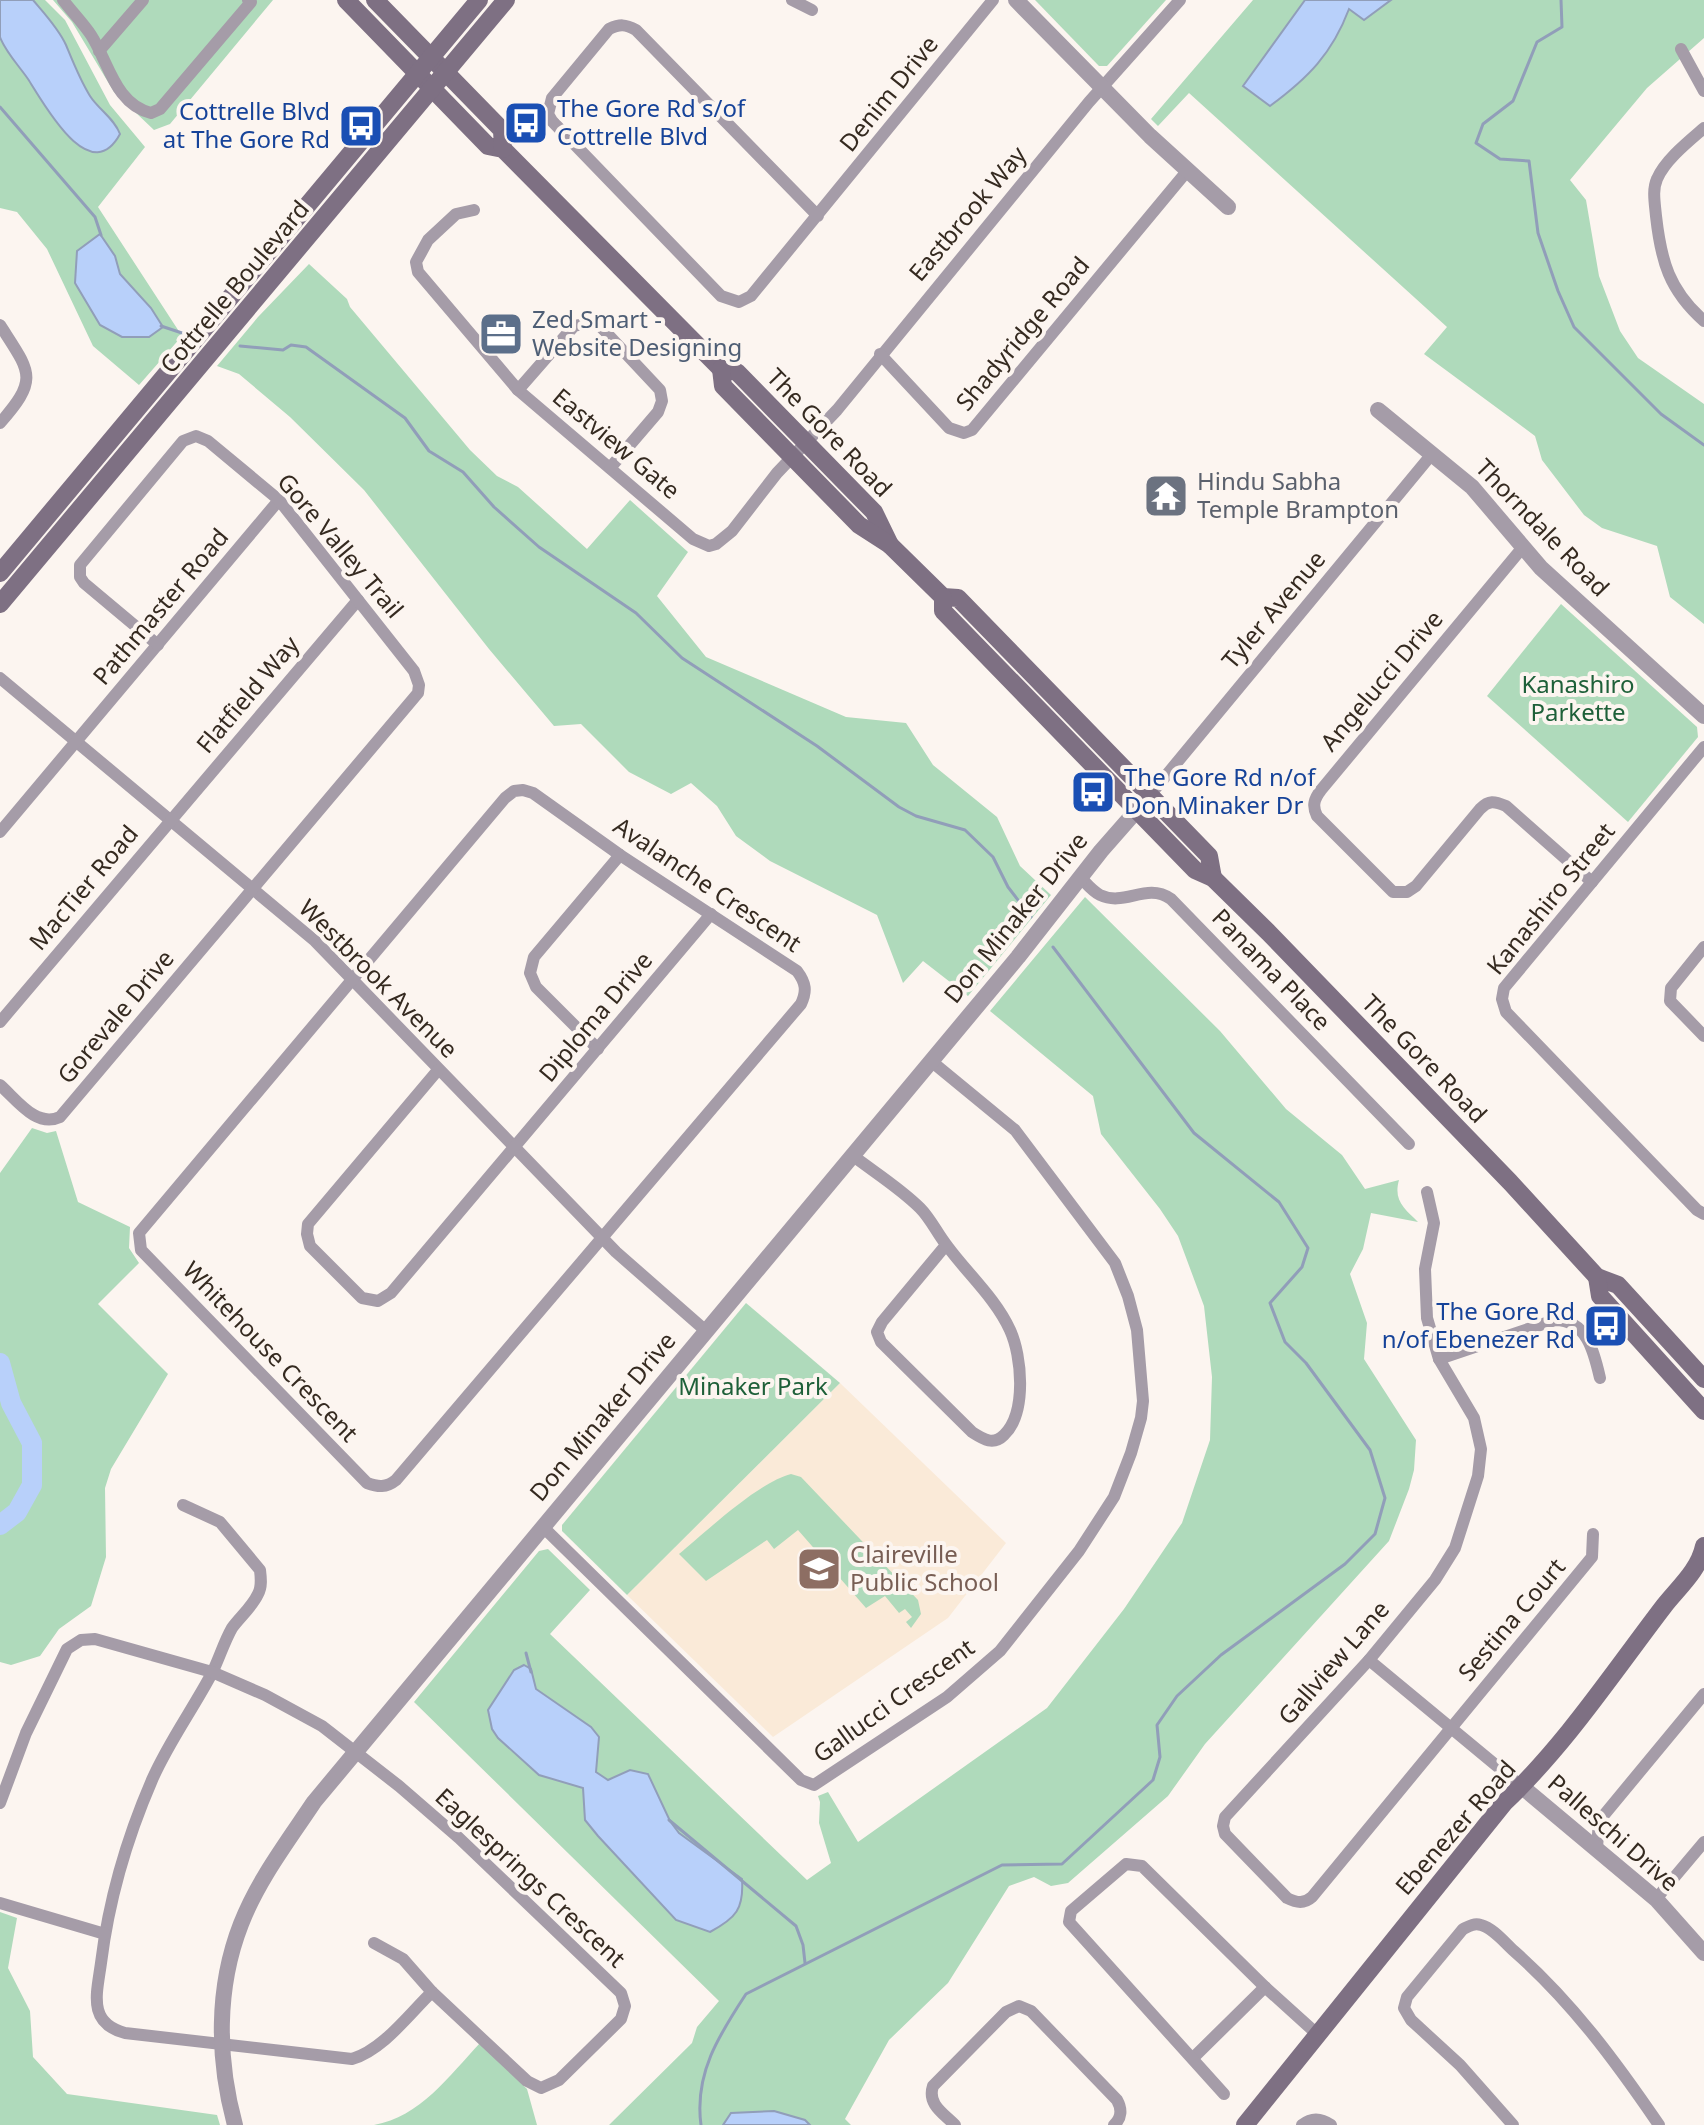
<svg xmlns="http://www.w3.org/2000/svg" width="1704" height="2125" viewBox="0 0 1704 2125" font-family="'Noto Sans',sans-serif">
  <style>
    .education { fill: #faead8 }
    .green { fill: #afdabb }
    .water { fill: #b8d0fa; stroke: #919eb9; stroke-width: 2 }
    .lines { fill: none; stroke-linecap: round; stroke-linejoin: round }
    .stream { stroke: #919eb9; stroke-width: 3 }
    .river { stroke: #b8d0fa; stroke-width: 20 }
    .minor { stroke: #a59ca8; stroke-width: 12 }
    .tertiary { stroke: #a59ca8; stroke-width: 16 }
    .secondary { stroke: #7e7083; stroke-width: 18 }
    .labels { text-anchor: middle; stroke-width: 8; stroke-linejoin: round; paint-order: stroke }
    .street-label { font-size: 24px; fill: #352a20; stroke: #fcf5f0 }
    .transit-label { font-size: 24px; fill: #164399; stroke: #fcf5f0; text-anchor: start }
    .service-label { font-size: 24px; fill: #4e5e75; stroke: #fcf5f0; text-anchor: start }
    .worship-label { font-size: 24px; fill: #5b616d; stroke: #fcf5f0; text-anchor: start }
    .park-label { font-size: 24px; fill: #1e6039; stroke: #fcf5f0 }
    .education-label { font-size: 24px; fill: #785e54; stroke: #fcf5f0; text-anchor: start }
  </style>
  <rect width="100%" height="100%" fill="#fcf5f0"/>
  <polygon class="education" points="840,1383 1006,1543 948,1618 773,1737 627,1595"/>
  <g class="green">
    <polygon points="0,0 45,0 65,20 110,105 145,147 98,207 182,336 139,385 93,346 47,249 17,212 0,208"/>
    <polygon points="53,0 273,0 170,124 154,130 114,92 72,22"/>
    <polygon points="1035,0 1166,0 1107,66 1099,66"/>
    <polygon points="1253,0 1704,0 1704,38 1647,88 1570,180 1586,200 1599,276 1620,331 1638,358 1704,404 1704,624 1670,597 1657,546 1602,528 1584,515 1542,460 1535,436 1424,354 1447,327 1189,93 1158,126 1151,119"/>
    <polygon points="309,264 347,299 350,307 470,450 497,476 518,487 587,549 630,500 688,552 657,596 706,657 846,717 906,723 933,765 997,817 1020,866 1051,895 968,996 923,961 903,983 877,915 770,861 736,836 717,806 691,783 671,794 629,772 581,724 554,726 489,649 364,490 290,417 239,374 217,366 258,317"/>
    <polygon points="1561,604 1697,727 1698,737 1628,822 1487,696"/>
    <path d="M1085,897L1220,1031L1286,1109L1342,1155L1365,1189L1399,1180C1393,1201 1405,1209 1418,1222L1371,1213L1363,1249L1350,1274L1367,1323L1364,1359L1416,1440L1414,1470L1409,1489L1389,1541L1205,1744L1168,1796L1068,1883L1051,1886L1034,1877L1009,1886L948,1983L889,2040L845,2119L851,2125H609L692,2043L697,2027L719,2001L414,1702L539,1551L548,1549L590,1590L550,1634L807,1880L831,1863L819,1823L820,1802L818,1796L828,1792L858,1842L1047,1708L1124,1609L1182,1523L1210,1440L1212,1377L1204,1306L1178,1236L1160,1209L1101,1134L1093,1096L990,1011Z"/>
    <polygon points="32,1128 47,1133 56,1131 78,1202 130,1227 129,1248 139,1263 98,1304 168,1374 111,1469 105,1488 106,1557 91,1606 59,1629 40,1656 11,1665 0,1662 0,1173"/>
    <polygon points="746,1303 840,1383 627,1595 562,1531 562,1525"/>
    <path d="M791,1474L801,1477L918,1600L921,1614L911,1628L906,1622L912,1617L905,1609L899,1613L885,1596L866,1608L798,1530L774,1549L767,1540L706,1581L679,1554C707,1531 757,1483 791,1474Z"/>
    <polygon points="0,1912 17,1918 8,1968 30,2011 33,2057 67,2094 217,2115 220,2125 0,2125"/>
    <path d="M480,2043L527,2089L537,2125H374C420,2117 449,2076 480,2043Z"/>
  </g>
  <g class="water">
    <path d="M0,0H33C44,13 59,29 66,45C73,62 80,80 90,96C99,110 114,118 120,134C90,189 44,104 28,79C19,66 5,51 0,37C0,27 0,11 0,0Z"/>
    <path d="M1305,0H1391L1364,20L1349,9C1332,54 1308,78 1270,106L1243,86Z"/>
    <polygon points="100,234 115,256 120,274 151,308 163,327 149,337 122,337 100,325 75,283 77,251"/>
    <path d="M524,1665L531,1669L536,1689L591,1727L599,1737L596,1772L608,1780L630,1770L648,1774L670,1821L679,1833L742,1879C744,1909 736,1918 710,1932L676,1920L598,1836L585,1820L583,1788L539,1775L498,1738L492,1729L488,1710L514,1670Z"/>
    <polygon points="774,2111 805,2120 810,2125 723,2125 731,2113"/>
  </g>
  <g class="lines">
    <g class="stream">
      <polyline points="1561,0 1562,27 1537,42 1513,101 1483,124 1476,143 1500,159 1529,161 1538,233 1558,291 1574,327 1661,414 1704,445"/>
      <polyline points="0,107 95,217 101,235"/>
      <polyline points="161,326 182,333"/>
      <polyline points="240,346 283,350 291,345 306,347 405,418 429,451 463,472 494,507 539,547 636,613 682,658 817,746 899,807 916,816 965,830 993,857 1008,887 1031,917"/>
      <polyline points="526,1653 531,1672"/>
      <polyline points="669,1820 796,1926 803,1945 805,1963"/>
      <path d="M701,2125C694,2074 719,2035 746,1994L1002,1865L1062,1864L1153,1780L1160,1757L1157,1725L1177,1696L1221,1655L1345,1564L1375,1534L1385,1498L1370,1450L1306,1363L1285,1342L1270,1303L1302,1267L1308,1248L1279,1202L1194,1133L1053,947"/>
    </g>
    <polyline class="river" points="0,1363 11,1403 32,1443 32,1485 17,1512 0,1525"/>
    <g class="minor">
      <path d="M63,0C72,12 83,23 91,35C109,63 115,104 151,113L160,109L251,2L248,0"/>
      <polyline points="792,0 812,10"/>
      <polyline points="1681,49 1704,91"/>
      <polyline points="99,51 143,0"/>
      <path d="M1704,128C1689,141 1665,160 1657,179C1652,190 1655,204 1656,216C1661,261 1669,290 1704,321"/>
      <polyline points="474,210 456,214 428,240 416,262 418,272 518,390 693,539 709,546 716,544 732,531 777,473 837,410 1089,102 1180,0"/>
      <path d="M818,216L636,30C625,24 620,24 609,29L552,98L548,114L552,121L721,296L739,302L751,296L993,0"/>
      <path d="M0,325C30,372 40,378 0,423"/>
      <polyline points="880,354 949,428 964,433 972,430 1188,170"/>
      <polyline points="518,390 574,326 588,323 600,326 660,390 662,401 658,412 610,468"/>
      <path d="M1523,547L1321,790C1314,799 1312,806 1317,816L1393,892H1407L1416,886L1480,809C1489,800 1494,801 1506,806L1592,882"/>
      <polyline points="0,678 315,941 616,1252 706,1331"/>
      <polyline points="1704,747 1504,988 1502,999 1506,1012 1697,1210 1704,1214"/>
      <path d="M523,790L533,793L620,855L797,971C806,983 807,991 801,1004L396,1480C386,1488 378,1487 367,1483L141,1250L139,1233L505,798L514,791Z"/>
      <polyline points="1150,795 1432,454"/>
      <polyline points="0,832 279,500"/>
      <path d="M1080,877C1086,883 1092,891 1100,895C1125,907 1146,882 1171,899L1409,1144"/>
      <polyline points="1704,947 1671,988 1670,1001 1704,1036"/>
      <polyline points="0,1022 358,600"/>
      <polyline points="598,1049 536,987 530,973 534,957 620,855"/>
      <polyline points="438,1070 308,1224 307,1234 310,1246 362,1298 378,1301 391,1293 711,914"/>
      <path d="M0,1085C17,1100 36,1128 60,1117L418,693L419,685L414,671L279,500L208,441L196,436L183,441L80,565V577L84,583L158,645"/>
      <path d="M852,1155C874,1172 900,1188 920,1208C931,1219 938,1235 948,1247C968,1274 996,1299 1010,1330C1022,1356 1027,1413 1004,1435C993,1446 983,1439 972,1432L881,1342L877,1332L882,1322L946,1245"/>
      <path d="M1427,1192L1434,1223L1425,1269L1427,1318L1439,1359L1474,1418L1481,1449L1478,1476L1455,1548L1435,1580L1369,1660L1225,1817L1223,1826L1225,1834L1287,1898C1297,1903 1304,1904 1312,1897L1592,1557L1593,1534"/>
      <path d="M1439,1359L1555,1320C1587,1320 1594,1352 1600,1378"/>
      <path d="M183,1505L220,1522L260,1570C261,1578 262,1587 258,1594C252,1607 240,1617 232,1628C224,1642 219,1659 212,1673C193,1709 168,1743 152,1780C126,1840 109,1898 101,1963C97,1993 87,2023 125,2033L352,2059C383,2050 409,2014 432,1992"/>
      <polyline points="543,1527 801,1780 814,1785 947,1697 1000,1651 1079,1551 1114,1497 1131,1453 1141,1418 1143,1401 1137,1330 1128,1296 1115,1263 1015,1130 931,1061"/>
      <polyline points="1369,1660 1521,1786"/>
      <polyline points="0,1803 26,1733 67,1649 81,1640 95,1639 212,1672 265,1695 322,1726 399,1786 459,1838 621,1993 625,2006 621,2019 559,2080 541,2088 527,2081 432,1992 403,1959 374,1943"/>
      <polyline points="1597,1848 1599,1821 1704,1694"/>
      <polyline points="1656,1899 1704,1842"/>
      <polyline points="0,1903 105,1934"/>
      <polyline points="1193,2058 1265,1987"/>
      <polyline points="1224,2094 1069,1922 1071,1911 1126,1864 1142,1866 1265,1987 1317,2034"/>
      <path d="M955,2125C943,2113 927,2104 933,2086L1006,2012L1019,2006L1031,2011L1117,2100C1122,2109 1122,2118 1114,2125"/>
      <path d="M1302,2125C1312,2117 1321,2118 1331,2125"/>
      <path d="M1513,2125L1460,2065L1411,2020L1404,2008L1407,1997L1463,1929C1469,1926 1474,1923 1481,1925C1493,1928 1505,1943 1514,1951C1572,2002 1616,2062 1659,2125"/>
    </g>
    <g class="tertiary">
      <polyline points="1016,0 1150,136 1228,207"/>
      <polyline points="1378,410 1472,487 1541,568 1704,716"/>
      <polyline points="1521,1786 1656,1899 1704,1953"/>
      <path d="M235,2125C217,2059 216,1988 241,1924C258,1880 288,1841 314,1802L1018,957L1101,851L1144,802"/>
    </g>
    <g class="secondary">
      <polyline points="346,0 488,146 503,149 721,369 737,372 874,512 890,545"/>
      <polyline points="375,0 502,130 503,149"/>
      <polyline points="721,369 723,386 859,525 890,545 943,597 958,598 1209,856 1213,878"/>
      <polyline points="0,573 479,0"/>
      <polyline points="943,597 943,611 1195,870 1213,878 1268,932 1510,1182 1597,1277 1618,1285 1704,1379"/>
      <polyline points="0,604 506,0"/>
      <polyline points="1597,1277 1600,1296 1704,1411"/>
      <path d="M1245,2125L1504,1803C1566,1744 1612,1674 1664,1606C1679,1587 1699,1570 1704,1546"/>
    </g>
  </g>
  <defs>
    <g id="bus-square" transform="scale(2.3)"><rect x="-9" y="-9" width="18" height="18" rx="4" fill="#1a4fb4" stroke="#fcf5f0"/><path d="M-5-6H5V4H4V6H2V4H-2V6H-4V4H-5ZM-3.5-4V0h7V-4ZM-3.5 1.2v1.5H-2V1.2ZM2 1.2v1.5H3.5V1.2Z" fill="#fff"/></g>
    <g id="office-square" transform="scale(2.3)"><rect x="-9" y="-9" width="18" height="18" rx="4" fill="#5c6f8a" stroke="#fcf5f0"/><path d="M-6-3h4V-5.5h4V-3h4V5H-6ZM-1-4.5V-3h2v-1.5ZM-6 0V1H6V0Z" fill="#fff"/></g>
    <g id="temple-square" transform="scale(2.3)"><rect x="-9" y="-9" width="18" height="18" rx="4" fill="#6b7280" stroke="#fcf5f0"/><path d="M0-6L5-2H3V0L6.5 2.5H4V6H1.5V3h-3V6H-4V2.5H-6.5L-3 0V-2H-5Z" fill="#fff"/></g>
    <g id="school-square" transform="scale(2.3)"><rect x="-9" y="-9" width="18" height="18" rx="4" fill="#8d6e63" stroke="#fcf5f0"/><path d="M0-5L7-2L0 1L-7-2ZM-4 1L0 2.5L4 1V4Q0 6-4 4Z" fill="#fff"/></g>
  </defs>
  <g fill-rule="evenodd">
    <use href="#bus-square" x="526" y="123"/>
    <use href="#bus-square" x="361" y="126"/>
    <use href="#office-square" x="501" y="334"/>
    <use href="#temple-square" x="1166" y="496"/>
    <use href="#bus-square" x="1093" y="792"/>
    <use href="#bus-square" x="1606" y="1326"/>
    <use href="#school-square" x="819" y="1569"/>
  </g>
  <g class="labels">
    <g class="street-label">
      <text transform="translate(889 94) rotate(-51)" y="8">Denim Drive</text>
      <text transform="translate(968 214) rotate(-50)" y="8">Eastbrook Way</text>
      <text transform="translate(235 287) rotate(-50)" y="8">Cottrelle Boulevard</text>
      <text transform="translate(1023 334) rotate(-50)" y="8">Shadyridge Road</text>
      <text transform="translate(829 433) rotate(46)" y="8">The Gore Road</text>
      <text transform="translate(616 444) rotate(40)" y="8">Eastview Gate</text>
      <text transform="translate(1542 528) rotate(46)" y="8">Thorndale Road</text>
      <text transform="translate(340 546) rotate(50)" y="8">Gore Valley Trail</text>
      <text transform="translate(161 607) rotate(-50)" y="8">Pathmaster Road</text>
      <text transform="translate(1274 610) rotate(-50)" y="8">Tyler Avenue</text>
      <text transform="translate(1382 681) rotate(-50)" y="8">Angelucci Drive</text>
      <text transform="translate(248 695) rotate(-50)" y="8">Flatfield Way</text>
      <text transform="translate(707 885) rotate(34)" y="8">Avalanche Crescent</text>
      <text transform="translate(84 888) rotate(-50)" y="8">MacTier Road</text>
      <text transform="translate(1551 899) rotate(-51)" y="8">Kanashiro Street</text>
      <text transform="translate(1016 918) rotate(-51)" y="8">Don Minaker Drive</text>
      <text transform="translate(1271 970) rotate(46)" y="8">Panama Place</text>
      <text transform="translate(378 979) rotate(45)" y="8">Westbrook Avenue</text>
      <text transform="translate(116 1017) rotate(-50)" y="8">Gorevale Drive</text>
      <text transform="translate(596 1017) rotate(-50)" y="8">Diploma Drive</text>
      <text transform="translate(1424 1059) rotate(46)" y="8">The Gore Road</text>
      <text transform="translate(270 1352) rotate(46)" y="8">Whitehouse Crescent</text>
      <text transform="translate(603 1417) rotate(-50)" y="8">Don Minaker Drive</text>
      <text transform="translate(1512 1620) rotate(-50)" y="8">Sestina Court</text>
      <text transform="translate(1334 1663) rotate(-49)" y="8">Gallview Lane</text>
      <text transform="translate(894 1701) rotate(-36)" y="8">Gallucci Crescent</text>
      <text transform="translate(1456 1828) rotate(-49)" y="8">Ebenezer Road</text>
      <text transform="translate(1613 1833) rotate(41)" y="8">Palleschi Drive</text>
      <text transform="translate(530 1878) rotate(43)" y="8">Eaglesprings Crescent</text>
    </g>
    <g class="transit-label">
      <text x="557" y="117">The Gore Rd s/of<tspan x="557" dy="28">Cottrelle Blvd</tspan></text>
      <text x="330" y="120" text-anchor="end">Cottrelle Blvd<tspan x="330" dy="28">at The Gore Rd</tspan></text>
      <text x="1124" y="786">The Gore Rd n/of<tspan x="1124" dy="28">Don Minaker Dr</tspan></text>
      <text x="1575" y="1320" text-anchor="end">The Gore Rd<tspan x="1575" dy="28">n/of Ebenezer Rd</tspan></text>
    </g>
    <g class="service-label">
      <text x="532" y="328">Zed Smart -<tspan x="532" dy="28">Website Designing</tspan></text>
    </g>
    <g class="worship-label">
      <text x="1197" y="490">Hindu Sabha<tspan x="1197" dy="28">Temple Brampton</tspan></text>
    </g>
    <g class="park-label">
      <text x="1578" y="693">Kanashiro<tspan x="1578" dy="28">Parkette</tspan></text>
      <text x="753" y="1395">Minaker Park</text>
    </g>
    <g class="education-label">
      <text x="850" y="1563">Claireville<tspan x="850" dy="28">Public School</tspan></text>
    </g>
  </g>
</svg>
